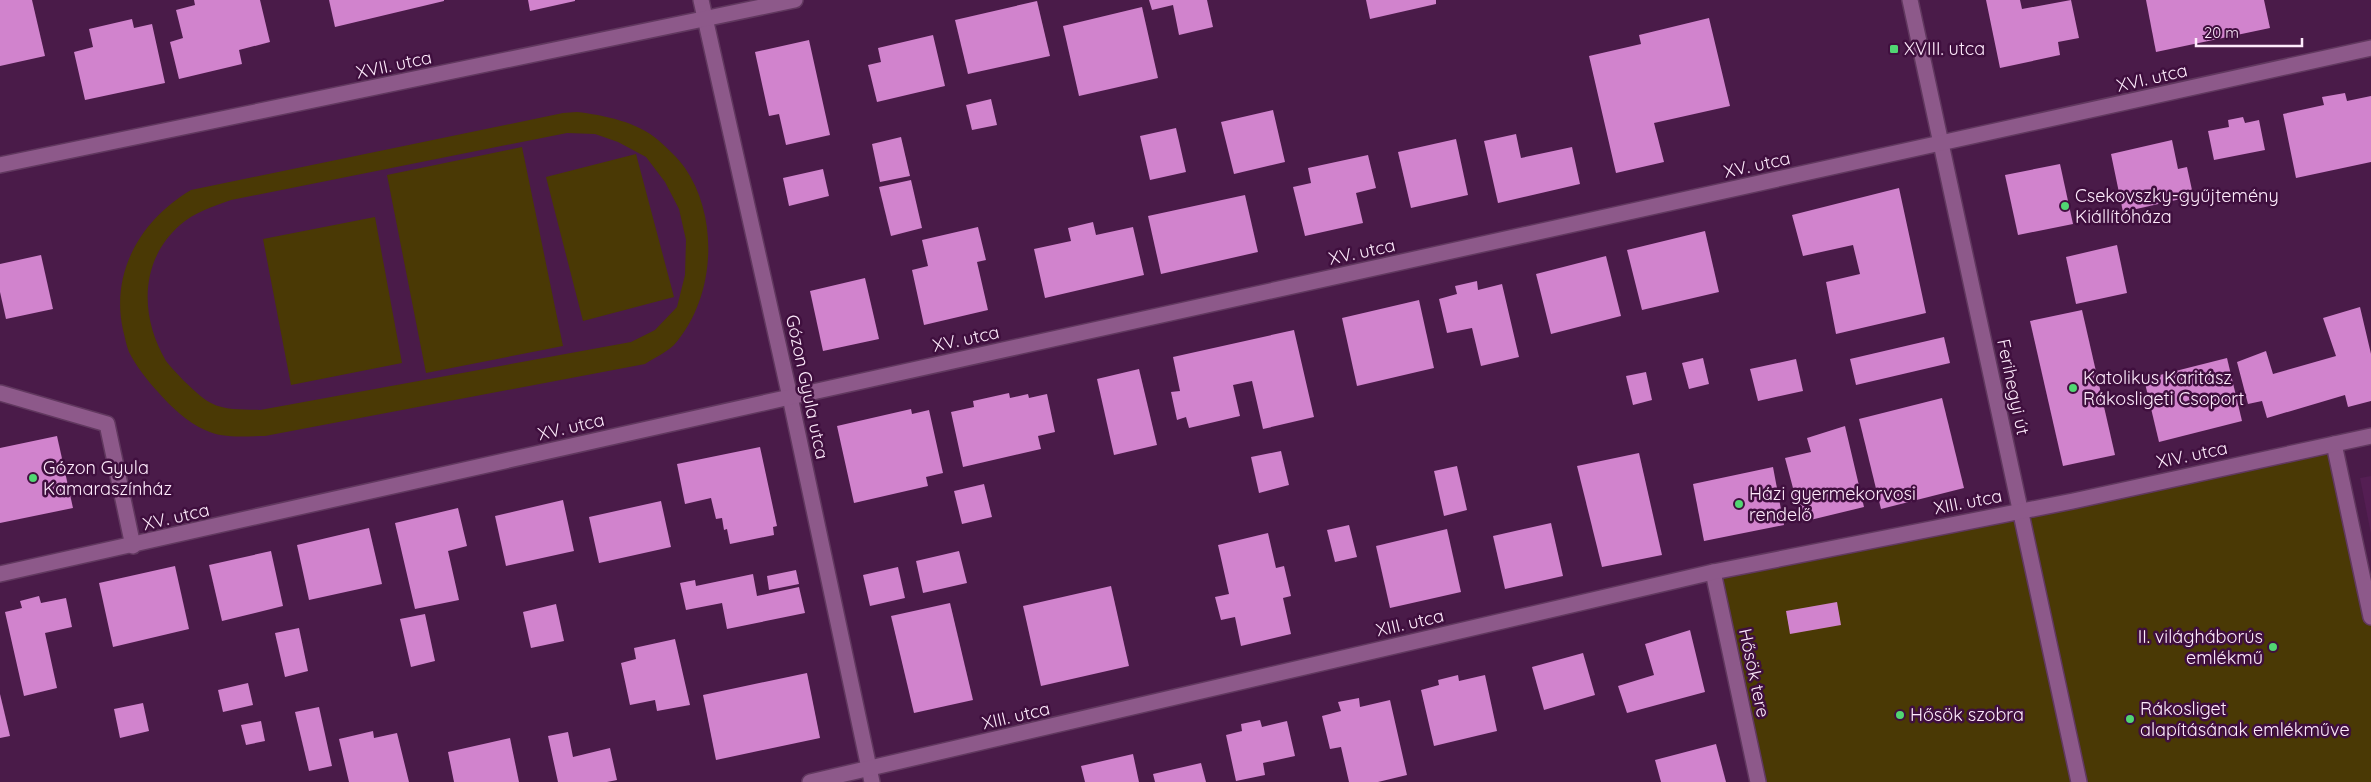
<svg xmlns="http://www.w3.org/2000/svg" width="2371" height="782" viewBox="0 0 2371 782" font-family="Quicksand,sans-serif">
  <style>
    .built { fill: #541e53 }
    .green { fill: #4a3905; fill-rule: evenodd }
    .building { fill: #d183cd }
    .lines { fill: none; stroke-linecap: round; stroke-linejoin: round }
    .minor-casing { stroke: #61385f; stroke-width: 18 }
    .minor { stroke: #8d598a; stroke-width: 15 }
    .poi-dot { fill: #51d673; stroke: #3f0f3e; stroke-width: 2 }
    .labels { text-anchor: middle; stroke-width: 5; stroke-linejoin: round; paint-order: stroke }
    .poi-label { font-size: 18px; fill: #feebfc; stroke: #3f0f3e; text-anchor: start }
    .street-label { font-size: 18px; fill: #feebfc; stroke: #3f0f3e }
  </style>
  <rect width="100%" height="100%" fill="#4a1b49"/>
  <polygon class="built" points="2371,476 2371,534 2360,478"/>
  <g class="green">
    <path d="M577,112C603,115 638,122 658,140C667,148 678,158 685,168C720,219 715,299 674,345C667,352 654,358 645,364L265,436C245,436 223,439 205,430C187,422 170,406 158,392C147,380 136,366 129,352C126,345 125,337 123,330C110,271 142,219 191,190L563,113ZM567,133L595,134L618,142L646,157L665,182L679,209L686,240L685,275L677,307L655,330L631,342L260,410C243,409 226,411 211,403C201,398 192,388 184,381C178,374 171,368 166,361C140,317 139,261 180,225C195,212 212,207 231,200Z"/>
    <polygon points="522,147 563,346 426,373 387,175"/>
    <polygon points="636,154 674,297 583,321 546,177"/>
    <polygon points="375,217 402,363 291,385 263,239"/>
    <polygon points="2334,444 2371,617 2371,782 1758,782 1713,572"/>
  </g>
  <g class="building">
    <polygon points="0,0 32,0 45,56 0,66"/>
    <polygon points="194,0 260,0 270,42 239,50 242,64 179,79 170,42 183,38 176,10 195,5"/>
    <polygon points="329,0 444,0 444,1 335,27"/>
    <polygon points="528,0 575,0 575,1 530,11"/>
    <polygon points="1149,0 1207,0 1213,27 1179,35 1173,5 1152,10"/>
    <polygon points="1366,0 1436,0 1436,4 1370,19"/>
    <polygon points="1986,0 2020,0 2022,9 2071,0 2079,38 2058,42 2060,55 2000,68"/>
    <polygon points="2146,0 2264,0 2270,28 2156,52"/>
    <polygon points="1037,1 1050,56 968,74 955,20"/>
    <polygon points="1142,7 1158,78 1079,96 1063,26"/>
    <polygon points="1709,18 1730,106 1654,123 1664,162 1616,173 1589,56 1641,44 1639,35"/>
    <polygon points="132,19 134,28 152,24 165,83 85,100 74,52 93,47 89,29"/>
    <polygon points="933,35 945,86 877,102 868,65 881,62 878,48"/>
    <polygon points="809,40 830,135 786,145 779,114 769,116 755,52"/>
    <polygon points="2345,93 2347,101 2371,96 2371,162 2296,178 2283,114 2324,105 2322,97"/>
    <polygon points="991,99 997,125 972,130 966,105"/>
    <polygon points="1273,110 1285,162 1234,174 1221,122"/>
    <polygon points="2243,117 2245,123 2259,120 2265,150 2214,160 2208,131 2229,127 2228,120"/>
    <polygon points="1176,128 1186,172 1150,180 1140,136"/>
    <polygon points="1516,134 1521,158 1572,147 1580,184 1498,203 1484,141"/>
    <polygon points="901,137 910,176 880,182 872,144"/>
    <polygon points="1456,139 1468,195 1411,208 1398,152"/>
    <polygon points="2172,140 2178,169 2187,167 2192,190 2183,191 2185,198 2123,212 2111,154"/>
    <polygon points="1368,155 1376,188 1356,193 1363,223 1305,236 1293,187 1311,183 1308,168"/>
    <polygon points="2060,164 2073,224 2018,235 2005,175"/>
    <polygon points="823,169 829,196 789,206 783,178"/>
    <polygon points="911,180 922,228 891,236 879,187"/>
    <polygon points="1899,188 1926,313 1836,334 1826,282 1860,274 1853,245 1803,256 1792,215"/>
    <polygon points="1245,195 1258,252 1161,274 1148,216"/>
    <polygon points="1093,222 1096,235 1133,227 1144,275 1045,298 1034,249 1071,241 1068,228"/>
    <polygon points="978,227 986,260 977,262 988,310 924,325 912,270 928,266 922,240"/>
    <polygon points="1705,231 1719,292 1642,310 1627,250"/>
    <polygon points="2117,245 2127,293 2076,304 2066,257"/>
    <polygon points="41,255 53,309 6,319 0,292 0,264"/>
    <polygon points="1606,256 1621,316 1551,334 1536,274"/>
    <polygon points="865,278 879,339 823,351 810,291"/>
    <polygon points="1477,281 1478,290 1502,284 1519,357 1481,366 1472,328 1447,333 1439,299 1457,294 1455,286"/>
    <polygon points="1419,300 1434,368 1357,386 1342,318"/>
    <polygon points="2360,307 2371,354 2371,401 2348,407 2345,395 2267,418 2262,401 2248,404 2237,362 2266,351 2273,374 2336,356 2323,318"/>
    <polygon points="2082,310 2115,455 2063,466 2030,321"/>
    <polygon points="1294,330 1314,417 1263,429 1252,381 1233,385 1240,416 1189,428 1186,417 1177,420 1171,392 1180,391 1173,357"/>
    <polygon points="1944,337 1950,363 1856,385 1850,359"/>
    <polygon points="1703,358 1709,384 1689,389 1682,363"/>
    <polygon points="2227,358 2242,421 2159,442 2144,379"/>
    <polygon points="1796,359 1803,391 1758,401 1750,369"/>
    <polygon points="1139,369 1157,445 1114,455 1097,379"/>
    <polygon points="1646,372 1652,400 1633,405 1626,376"/>
    <polygon points="1009,393 1010,398 1028,394 1029,398 1047,394 1055,432 1038,436 1041,449 963,467 951,412 974,407 973,401"/>
    <polygon points="1942,398 1964,488 1881,509 1859,419"/>
    <polygon points="911,409 912,414 929,410 943,473 926,477 928,486 854,503 837,426"/>
    <polygon points="1845,426 1864,507 1802,522 1785,458 1811,452 1807,438"/>
    <polygon points="57,436 73,508 0,523 0,448"/>
    <polygon points="760,447 777,526 773,527 774,535 730,544 727,529 724,530 722,518 716,519 711,498 685,504 677,464"/>
    <polygon points="1281,451 1289,485 1259,493 1251,457"/>
    <polygon points="1639,453 1662,555 1602,567 1577,466"/>
    <polygon points="1457,466 1467,510 1444,516 1434,471"/>
    <polygon points="1773,467 1784,525 1704,541 1693,484"/>
    <polygon points="984,484 992,517 962,524 954,491"/>
    <polygon points="563,500 574,551 506,566 495,516"/>
    <polygon points="661,501 671,547 599,563 589,517"/>
    <polygon points="458,508 467,546 448,551 459,600 415,609 395,523"/>
    <polygon points="1551,523 1563,576 1505,589 1493,536"/>
    <polygon points="1349,525 1357,557 1335,562 1327,530"/>
    <polygon points="369,528 382,584 309,600 297,545"/>
    <polygon points="1447,529 1461,592 1390,608 1376,546"/>
    <polygon points="1268,533 1276,568 1284,566 1291,596 1283,598 1291,634 1241,646 1235,617 1221,620 1215,597 1229,594 1218,545"/>
    <polygon points="271,551 283,606 222,621 209,565"/>
    <polygon points="959,551 967,583 923,593 916,561"/>
    <polygon points="175,566 189,629 113,647 99,583"/>
    <polygon points="898,567 905,598 870,606 863,575"/>
    <polygon points="796,570 799,584 769,590 767,576"/>
    <polygon points="753,574 757,596 799,587 805,613 727,629 722,603 686,610 680,583 695,580 696,586"/>
    <polygon points="1111,586 1129,666 1041,686 1023,606"/>
    <polygon points="39,596 41,603 66,598 72,627 45,633 57,688 24,696 5,612 22,608 20,601"/>
    <polygon points="1837,602 1841,625 1790,634 1786,611"/>
    <polygon points="950,603 973,700 914,713 891,616"/>
    <polygon points="556,604 564,641 531,648 523,612"/>
    <polygon points="425,614 435,661 411,667 400,619"/>
    <polygon points="299,628 308,671 285,677 275,633"/>
    <polygon points="1690,630 1705,692 1627,713 1618,686 1654,675 1645,644"/>
    <polygon points="675,639 690,705 657,711 655,700 630,705 621,663 636,659 634,648"/>
    <polygon points="1583,653 1595,695 1544,710 1532,667"/>
    <polygon points="807,673 820,738 716,760 703,695"/>
    <polygon points="1458,675 1459,681 1485,675 1497,731 1434,746 1421,690 1439,685 1438,680"/>
    <polygon points="248,683 253,705 223,712 218,690"/>
    <polygon points="0,694 10,736 0,738"/>
    <polygon points="1359,698 1360,707 1390,700 1407,775 1378,782 1349,782 1341,747 1330,749 1322,716 1341,711 1338,702"/>
    <polygon points="143,703 149,731 120,738 114,709"/>
    <polygon points="319,707 332,766 309,771 295,712"/>
    <polygon points="1260,720 1262,727 1287,721 1295,756 1263,763 1265,775 1236,781 1226,735 1242,731 1241,724"/>
    <polygon points="261,721 265,741 246,745 241,725"/>
    <polygon points="373,731 374,738 397,733 409,782 349,782 339,739"/>
    <polygon points="568,732 573,757 610,748 617,780 607,782 558,782 548,736"/>
    <polygon points="510,738 519,782 454,782 448,752"/>
    <polygon points="1716,744 1726,782 1661,782 1655,760"/>
    <polygon points="1133,754 1139,782 1085,782 1081,766"/>
    <polygon points="1201,763 1206,782 1155,782 1153,774"/>
  </g>
  <g class="lines">
    <g class="minor-casing">
      <g id="minor">
        <polyline points="701,0 790,397 872,782"/>
        <polyline points="1910,0 2079,782"/>
        <polyline points="0,165 795,0"/>
        <polyline points="0,393 107,424 133,546"/>
        <polyline points="2334,444 2371,617"/>
        <polyline points="1713,572 1758,782"/>
        <polyline points="0,574 790,397 2371,48"/>
        <polyline points="810,782 1713,572 2073,501 2371,436"/>
      </g>
    </g>
    <use href="#minor" class="minor"/>
  </g>
  <g class="poi-dot">
    <rect x="1889" y="44" width="10" height="10" rx="2.5"/>
    <circle cx="2065" cy="206" r="5"/>
    <circle cx="2073" cy="388" r="5"/>
    <circle cx="33" cy="478" r="5"/>
    <circle cx="1739" cy="504" r="5"/>
    <circle cx="2273" cy="647" r="5"/>
    <circle cx="1900" cy="715" r="5"/>
    <circle cx="2130" cy="719" r="5"/>
  </g>
  <g class="labels">
    <g class="poi-label">
      <text x="1904" y="55">XVIII. utca</text>
      <text x="2075" y="202">Csekovszky-gyűjtemény<tspan x="2075" dy="21">Kiállítóháza</tspan></text>
      <text x="2083" y="384">Katolikus Karitász<tspan x="2083" dy="21">Rákosligeti Csoport</tspan></text>
      <text x="43" y="474">Gózon Gyula<tspan x="43" dy="21">Kamaraszínház</tspan></text>
      <text x="1749" y="500">Házi gyermekorvosi<tspan x="1749" dy="21">rendelő</tspan></text>
      <text x="2263" y="643" text-anchor="end">II. világháborús<tspan x="2263" dy="21">emlékmű</tspan></text>
      <text x="2140" y="715">Rákosliget<tspan x="2140" dy="21">alapításának emlékműve</tspan></text>
      <text x="1910" y="721">Hősök szobra</text>
    </g>
    <g class="street-label">
      <text transform="translate(394 65) rotate(-12)" y="6">XVII. utca</text>
      <text transform="translate(2152 78) rotate(-13)" y="6">XVI. utca</text>
      <text transform="translate(1757 165) rotate(-12)" y="6">XV. utca</text>
      <text transform="translate(1362 252) rotate(-12)" y="6">XV. utca</text>
      <text transform="translate(966 339) rotate(-12)" y="6">XV. utca</text>
      <text transform="translate(807 387) rotate(78)" y="6">Gózon Gyula utca</text>
      <text transform="translate(2013 387) rotate(78)" y="6">Ferihegyi út</text>
      <text transform="translate(571 427) rotate(-13)" y="6">XV. utca</text>
      <text transform="translate(2192 455) rotate(-12)" y="6">XIV. utca</text>
      <text transform="translate(1968 502) rotate(-11)" y="6">XIII. utca</text>
      <text transform="translate(176 517) rotate(-13)" y="6">XV. utca</text>
      <text transform="translate(1410 623) rotate(-13)" y="6">XIII. utca</text>
      <text transform="translate(1754 673) rotate(78)" y="6">Hősök tere</text>
      <text transform="translate(1016 716) rotate(-13)" y="6">XIII. utca</text>
    </g>
  </g>
  <path d="M2196 38v8h106v-8" fill="none" stroke="#feebfc" stroke-width="2.5"/>
  <text x="2204" y="38" font-size="15" fill="#feebfc" stroke="#3f0f3e" stroke-width="4" paint-order="stroke">20 m</text>
</svg>
